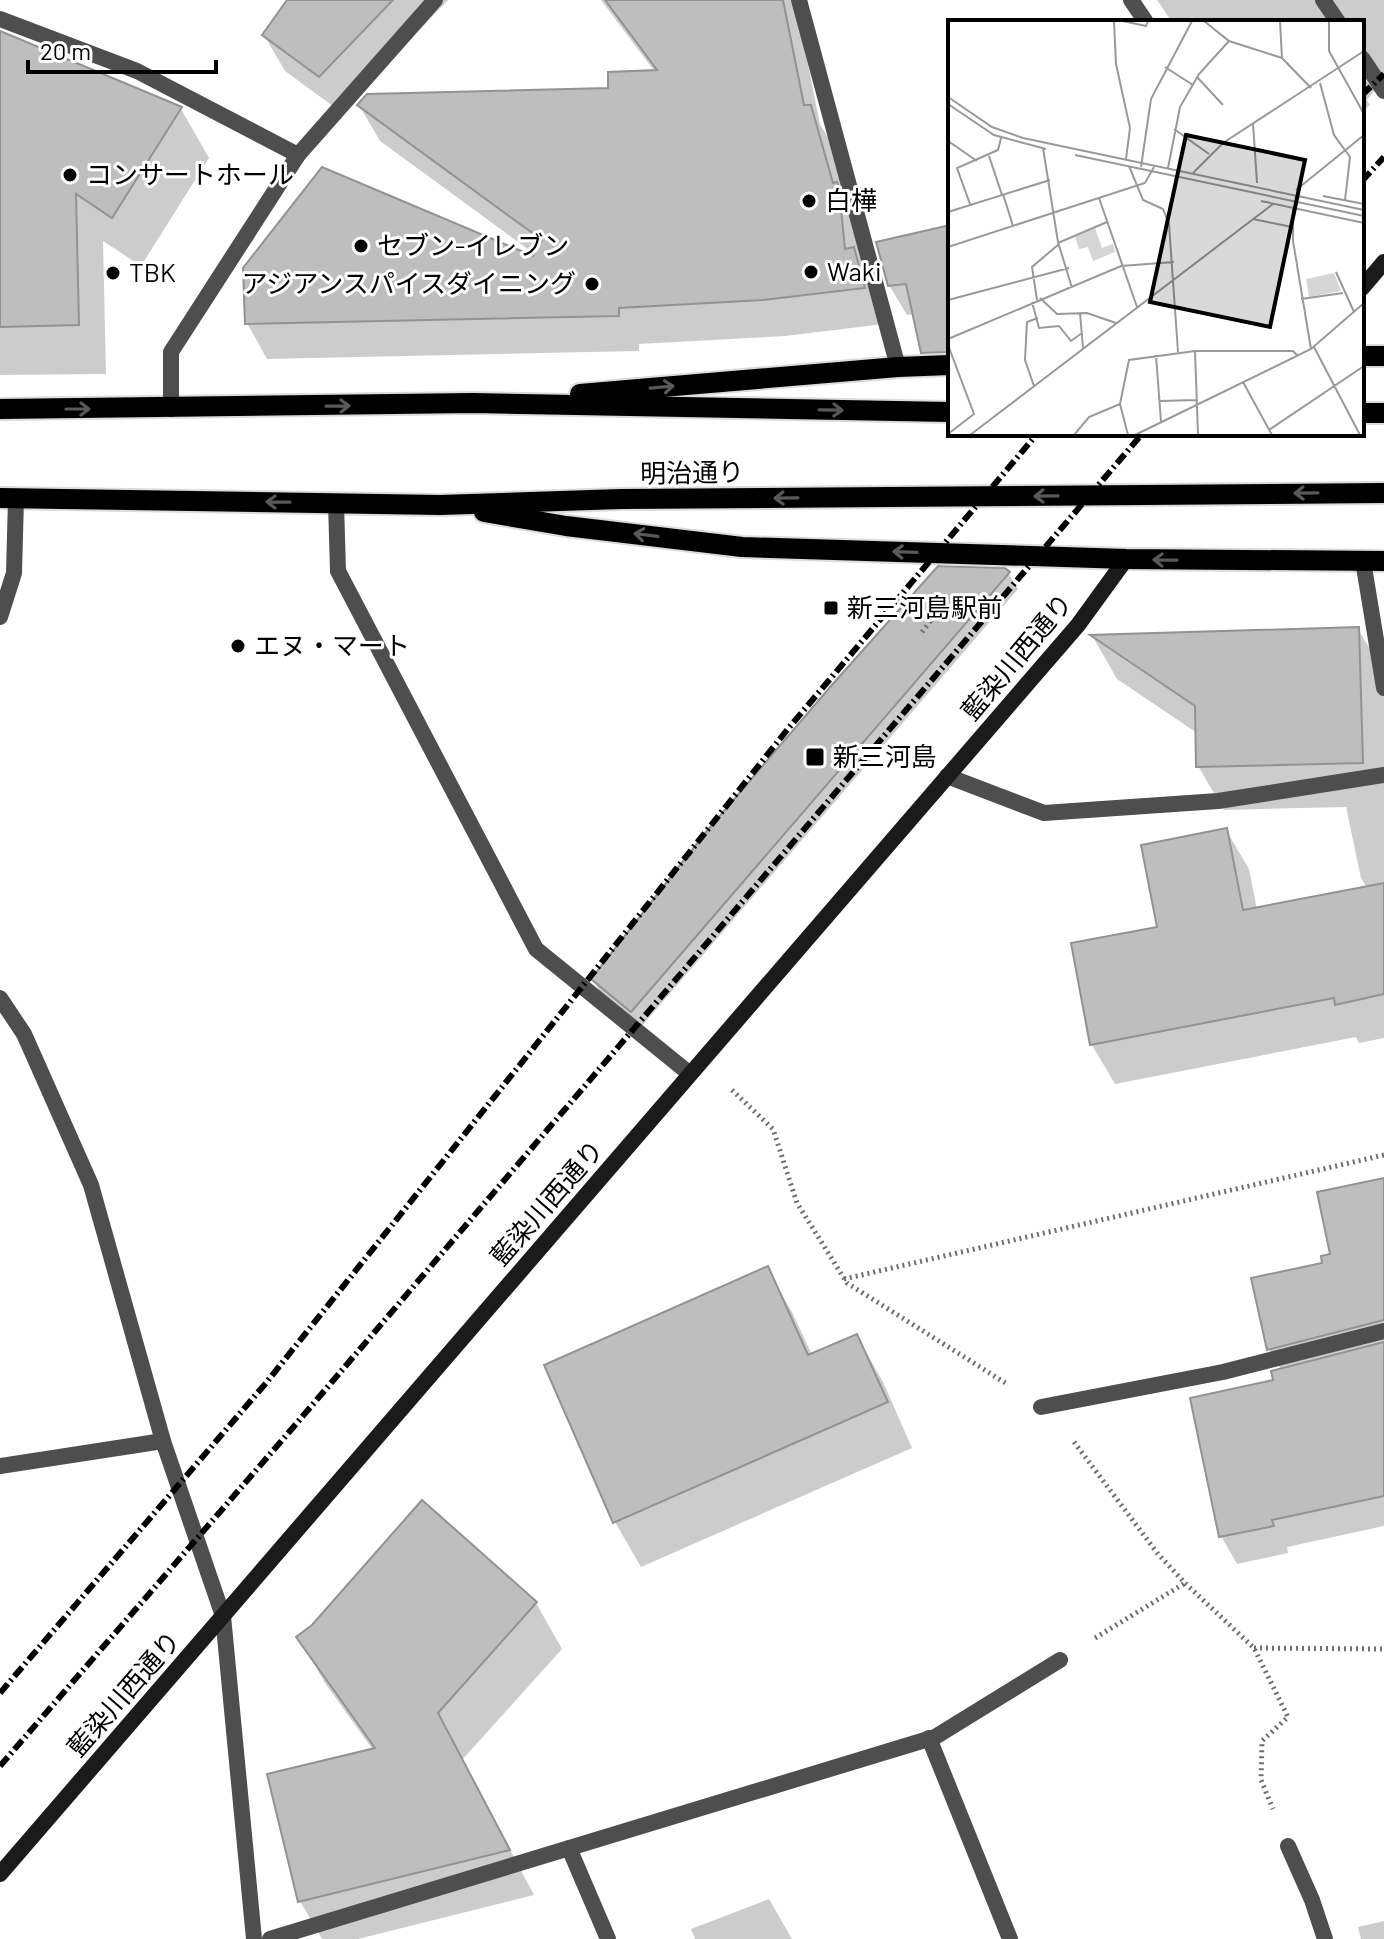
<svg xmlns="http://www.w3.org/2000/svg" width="1384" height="1939" viewBox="0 0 1384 1939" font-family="Barlow,'Noto Sans JP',sans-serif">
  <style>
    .shadow { fill: #0003 }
    .building { fill: #bebebe; stroke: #929292; stroke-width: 2 }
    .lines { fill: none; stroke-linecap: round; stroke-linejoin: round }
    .primary-casing { stroke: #dbdbdb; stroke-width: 24 }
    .path { stroke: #707070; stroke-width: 5; stroke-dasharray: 2 4; stroke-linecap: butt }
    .lane { stroke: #4e4e4e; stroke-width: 16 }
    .street { stroke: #4e4e4e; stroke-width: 16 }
    .secondary { stroke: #1b1b1b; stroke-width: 16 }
    .primary { stroke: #000; stroke-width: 20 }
    .rail { stroke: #000; stroke-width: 6; stroke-dasharray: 12 4 2 4; stroke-linecap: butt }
    .oneway { stroke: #595959 }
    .poi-dot { fill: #000; stroke: #fff; stroke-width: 3 }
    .labels { text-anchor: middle; stroke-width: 6; stroke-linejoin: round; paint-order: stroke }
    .poi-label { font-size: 26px; fill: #000; stroke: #fff; text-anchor: start }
    .street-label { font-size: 26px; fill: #000; stroke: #fff }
    .inset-road { fill: none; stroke: #999; stroke-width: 2 }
    .view { fill: #000; fill-opacity: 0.15; stroke: #000; stroke-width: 4 }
    .inset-edge { fill: none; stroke: #000; stroke-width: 4 }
  </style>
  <rect width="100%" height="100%" fill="#fff"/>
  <g class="shadow">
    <polygon points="290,0 448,0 341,112 285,71 264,35"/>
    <polygon points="601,0 795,0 820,124 831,143 856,221 862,264 874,285 884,324 785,336 639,344 639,351 267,359 247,323 534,259 536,255 380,141 359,105 610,90 655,72"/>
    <polygon points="1157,0 1384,0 1384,84 1377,87 1367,100 1370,105 1362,112 1362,22 1172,22"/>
    <polygon points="0,32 181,109 209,158 141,266 103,241 106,374 0,375"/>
    <polygon points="950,227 950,325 921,313 907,315 889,285"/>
    <polygon points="1008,573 1018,589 641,1027 602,996 593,979"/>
    <polygon points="1358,629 1384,673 1384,1038 1359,1043 1356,1037 1115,1084 1092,1045 1074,945 1159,929 1226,830 1249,869 1257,910 1367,888 1361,878 1346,807 1224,810 1198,766 1197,733 1117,679 1093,637"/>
    <polygon points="1384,1178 1384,1526 1287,1547 1288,1553 1237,1564 1221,1536 1281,1370 1269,1349 1333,1256 1319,1192"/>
    <polygon points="767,1268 793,1314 812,1355 857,1336 883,1382 912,1448 641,1567 615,1522"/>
    <polygon points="536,1603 562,1649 462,1760 534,1895 358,1939 322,1939 300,1901 373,1750 325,1683 299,1638 314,1626"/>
    <polygon points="769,1899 792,1939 695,1939 691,1929"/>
    <polygon points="1384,1921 1384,1939 1361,1939 1358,1927"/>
  </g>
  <g class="building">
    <polygon points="287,0 393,0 319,77 262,35"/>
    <polygon points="605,0 783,0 804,105 811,105 833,183 837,182 839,189 845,249 854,247 865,288 763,300 619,308 619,316 245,324 243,268 322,167 533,256 542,240 357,105 367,94 608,88 608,72 657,70"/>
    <polygon points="0,31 182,107 112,218 76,194 79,325 0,327"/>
    <polygon points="950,225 950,352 921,353 906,284 888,286 876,242"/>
    <polygon points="938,566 1005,568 1010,572 631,1012 591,979 706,832 831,686"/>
    <polygon points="1359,627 1363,763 1196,767 1195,706 1090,635"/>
    <polygon points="1227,828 1243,910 1384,883 1384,994 1335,1005 1334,998 1090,1045 1071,943 1157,927 1141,845"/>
    <polygon points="1384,1178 1384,1320 1267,1350 1251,1278 1322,1263 1321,1256 1330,1254 1317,1192"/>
    <polygon points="768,1266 808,1355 857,1334 888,1402 613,1523 544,1365"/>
    <polygon points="1384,1342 1384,1496 1272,1520 1274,1526 1219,1537 1190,1398 1273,1380 1271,1371"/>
    <polygon points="422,1500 537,1602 438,1713 510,1850 298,1902 267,1774 375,1748 296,1637 312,1625"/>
  </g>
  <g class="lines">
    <g class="primary-casing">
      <g id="primary">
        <polyline points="1362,356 1384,356"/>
        <polyline points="580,394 898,367 950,365"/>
        <polyline points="0,409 473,403 950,412"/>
        <polyline points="1362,413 1384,413"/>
        <polyline points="0,498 440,505 621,499 1384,493"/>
        <polyline points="484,512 566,526 742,547 1126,559 1384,561"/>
      </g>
    </g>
    <g class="path">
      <polyline points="922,632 945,602"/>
      <polyline points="732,1090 773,1129 797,1203 847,1283 1007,1384"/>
      <polyline points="844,1279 1384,1155"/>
      <polyline points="1074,1442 1158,1554 1185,1583 1254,1648 1288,1717 1262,1741 1261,1780 1273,1809"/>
      <polyline points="1095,1638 1185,1583"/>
      <polyline points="1254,1648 1384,1649"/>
    </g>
    <g class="lane">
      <polyline points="1131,0 1146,22"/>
      <polyline points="1323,0 1338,22"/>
      <polyline points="1362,58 1384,91"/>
      <polyline points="336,503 338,571 536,949 690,1074"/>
      <polyline points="0,617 14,573 16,499"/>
      <polyline points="1041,1407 1223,1372 1384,1331"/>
      <polyline points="929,1738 1010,1939"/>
      <polyline points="1288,1846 1312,1900 1325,1939"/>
      <polyline points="569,1848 608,1939"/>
      <polyline points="270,1939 935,1737 1060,1660"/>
    </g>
    <g class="street">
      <polyline points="799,0 898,367"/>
      <polyline points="0,19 137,71 298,155"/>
      <polyline points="171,409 171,352 298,155 435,0"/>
      <polyline points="1363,561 1384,688"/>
      <polyline points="947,776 1044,813 1218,801 1384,775"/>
      <polyline points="0,998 24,1034 91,1185 163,1441 223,1616 254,1939"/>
      <polyline points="0,1466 163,1441"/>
    </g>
    <g class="secondary">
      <polyline points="1362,288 1384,262"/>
      <polyline points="0,1874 1078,625 1126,559"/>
    </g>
    <use href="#primary" class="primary"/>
    <g class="rail">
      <polyline points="1362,95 1384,74"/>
      <polyline points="1362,181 1384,157"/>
      <polyline points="0,1693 266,1383 787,730 1037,434"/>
      <polyline points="0,1766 290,1431 1142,434"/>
    </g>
  </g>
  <defs><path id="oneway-shaft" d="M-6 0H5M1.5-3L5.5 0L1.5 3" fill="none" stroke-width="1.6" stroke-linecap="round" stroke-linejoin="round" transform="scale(2)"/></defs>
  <g class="oneway">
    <use href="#oneway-shaft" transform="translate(662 387) rotate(-5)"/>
    <use href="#oneway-shaft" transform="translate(338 406) rotate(-1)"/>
    <use href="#oneway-shaft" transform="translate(78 409)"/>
    <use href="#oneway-shaft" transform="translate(831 410) rotate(1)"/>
    <use href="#oneway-shaft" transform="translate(1306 493) rotate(179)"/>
    <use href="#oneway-shaft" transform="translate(1046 496) rotate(179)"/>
    <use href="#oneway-shaft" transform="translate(786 498) rotate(179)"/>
    <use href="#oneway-shaft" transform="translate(278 502) rotate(-179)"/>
    <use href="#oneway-shaft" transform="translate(646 535) rotate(-173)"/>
    <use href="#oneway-shaft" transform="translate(905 552) rotate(-178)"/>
    <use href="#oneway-shaft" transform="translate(1165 560) rotate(-179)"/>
  </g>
  <g class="poi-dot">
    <circle cx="70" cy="175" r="8"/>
    <circle cx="809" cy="201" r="8"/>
    <circle cx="361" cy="246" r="8"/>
    <circle cx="811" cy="272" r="8"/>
    <circle cx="113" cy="273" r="8"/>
    <circle cx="592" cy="284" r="8"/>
    <rect x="823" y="600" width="16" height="16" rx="4"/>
    <circle cx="238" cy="646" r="8"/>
    <rect x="805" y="747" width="20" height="20" rx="4"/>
  </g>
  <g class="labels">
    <g class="poi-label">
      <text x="86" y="184">コンサートホール</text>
      <text x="825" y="210">白樺</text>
      <text x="377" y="255">セブン-イレブン</text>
      <text x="827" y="281">Waki</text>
      <text x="129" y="282">TBK</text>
      <text x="576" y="293" text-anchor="end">アジアンスパイスダイニング</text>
      <text x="847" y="617">新三河島駅前</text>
      <text x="254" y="655">エヌ・マート</text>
      <text x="833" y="766">新三河島</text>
    </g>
    <g class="street-label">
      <text transform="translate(692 473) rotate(-1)" y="9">明治通り</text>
      <text transform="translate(1017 657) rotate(-50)" y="9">藍染川西通り</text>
      <text transform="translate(547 1203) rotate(-49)" y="9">藍染川西通り</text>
      <text transform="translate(124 1694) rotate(-49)" y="9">藍染川西通り</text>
    </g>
  </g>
  <g transform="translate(948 20)">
    <rect width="416" height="416" fill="#fff"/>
    <path d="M147,208L154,228L165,224L167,232L145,241L140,227L131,229L127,217ZM386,253L393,271L361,277L358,259Z" fill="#d5d5d5"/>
    <path class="inset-road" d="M166,1L168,44L182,108L178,139M175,1L198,6L200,1M256,1L281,21L334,38M332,1L334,38L363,68M381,1V31L416,94M217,47L245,65M249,57L275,85M372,63L386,115L402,137L397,180M0,77L44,107L75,118L416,190M0,84L46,115L98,129M305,103L309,163M226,109L261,134M0,121L29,141M95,128L110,222L124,268M127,135L416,196M41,136L54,175M181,146L195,180L215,189L221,204L230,332M193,147L203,79L244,1M220,148L232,87L251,54L281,21M245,153L275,123L416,31M348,170L416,115M55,174L65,206M375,176L416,184M151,178L189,287M313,181L416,203M22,184L9,148L50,130L53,118M345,188V221L363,329M0,192L102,160M305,199L344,207M110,223L159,202M0,227L197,163L206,147M388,252L406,292M92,278L109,294L139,293L168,303M353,279L395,273M0,280L121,248M89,280L84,247L111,224M84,282L91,308L111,306L123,321L134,313M132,293L135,328M0,319L173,246L226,242M0,325L26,394L0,414M366,327L412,415M247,331L250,415M208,335L213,402M295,362L324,415M86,366L77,340L79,302L90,298M212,381L248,380M172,384L180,415M321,410L416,346M22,415L325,184M126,415L141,397L172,384L181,340L247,331H345L350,336M187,415L363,329L416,283"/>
    <path class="view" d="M238,115L357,140L322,307L202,282Z"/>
    <rect width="416" height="416" class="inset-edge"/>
  </g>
  <path d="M28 60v12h188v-12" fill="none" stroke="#000000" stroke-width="4"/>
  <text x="40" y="60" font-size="24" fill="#000000" stroke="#ffffff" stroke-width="6" paint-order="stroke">20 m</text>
</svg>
